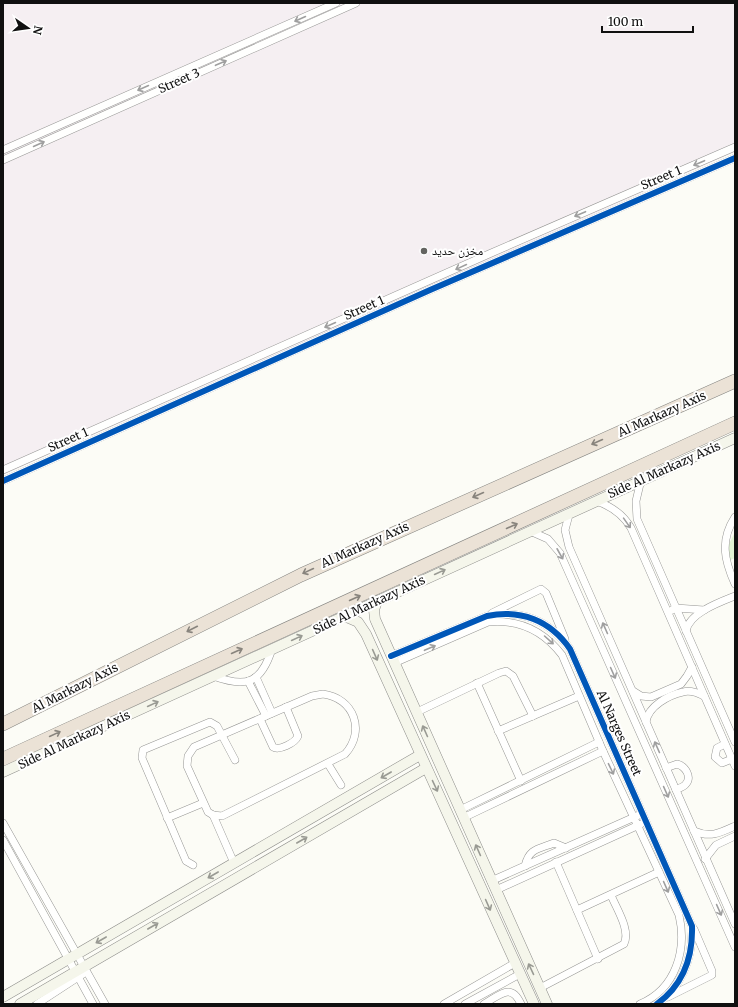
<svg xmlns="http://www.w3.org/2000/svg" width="738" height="1007" viewBox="0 0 738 1007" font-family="Merriweather,'Noto Naskh Arabic',serif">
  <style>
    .industrial { fill: #f5eff2 }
    .green { fill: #e2f4d4 }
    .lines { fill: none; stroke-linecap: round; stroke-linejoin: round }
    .street-casing { stroke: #969694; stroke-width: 8 }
    .secondary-casing { stroke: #8d8d8a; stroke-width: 11 }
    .highway-casing { stroke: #848481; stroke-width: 14 }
    .street { stroke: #fffffe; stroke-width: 7 }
    .secondary { stroke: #f5f6eb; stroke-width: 10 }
    .highway { stroke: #ebe2d6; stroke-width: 13 }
    .cycleway-casing { stroke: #fff; stroke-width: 8 }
    .cycleway { stroke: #0057b8; stroke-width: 6 }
    .oneway { stroke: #9f9f9f }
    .oneway2 { stroke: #88847d }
    .oneway3 { stroke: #999a93 }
    .poi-dot { fill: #636360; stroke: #fff; stroke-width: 1.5 }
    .labels { text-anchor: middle; stroke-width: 4; stroke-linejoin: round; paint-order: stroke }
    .street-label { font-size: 12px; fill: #101010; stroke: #fff }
    .poi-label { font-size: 12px; fill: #101010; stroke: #fff; text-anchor: start }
  </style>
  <rect width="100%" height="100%" fill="#fcfcf6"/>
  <polygon class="industrial" points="3,3 735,3 735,152 3,475"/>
  <polygon class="green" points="735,532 735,558 728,561 729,544"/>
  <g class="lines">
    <g class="street-casing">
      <g id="street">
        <polyline points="3,150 336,3"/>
        <polyline points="3,160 356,3"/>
        <polyline points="3,470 489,254 735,147"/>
        <polyline points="641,480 636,501 637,519 735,742"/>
        <polyline points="3,481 430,290 735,158"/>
        <path d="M596,501C611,506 623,514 631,528L735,766"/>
        <polyline points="569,515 565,530 569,547 735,924"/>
        <path d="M735,517C720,540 724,560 735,584"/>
        <polyline points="530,531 548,539 560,553 735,947"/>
        <polyline points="672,610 676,608 704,610"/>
        <polyline points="492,613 541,589 546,593 565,639"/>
        <path d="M686,631C689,613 720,602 735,596"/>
        <path d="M391,656L487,616C520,609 550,620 570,649L692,926C693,958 683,985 657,1004"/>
        <path d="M394,663L488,622C519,619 543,630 562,655L603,751L679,915C687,950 676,989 640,1004"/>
        <path d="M213,676C246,688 261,684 272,649"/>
        <polyline points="256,677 272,713"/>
        <polyline points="248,681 266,716"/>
        <polyline points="477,683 521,781"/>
        <polyline points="633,691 641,696 651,697 681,684 687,676 692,667"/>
        <path d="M323,694C354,698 366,731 345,754L222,816L213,815L208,812L187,766L188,756L194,747L312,696Z"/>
        <polyline points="417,712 499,673 506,671 513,676 533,716"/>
        <path d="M260,719L273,747C279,751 295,743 298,736L286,707"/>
        <path d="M646,722C648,706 669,695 683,692C690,690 698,693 704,696"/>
        <polyline points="498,731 579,696"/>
        <polyline points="725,744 717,748 715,757 722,763 732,759"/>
        <polyline points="328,764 341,785"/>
        <path d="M666,768L677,764C685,766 693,777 685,785C683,787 679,788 676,790"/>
        <polyline points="460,810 599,742"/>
        <polyline points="213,815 234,863"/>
        <polyline points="167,818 203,803"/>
        <polyline points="463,818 603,751"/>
        <polyline points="3,823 105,1004"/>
        <path d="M694,831C710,838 720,833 735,826"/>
        <polyline points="3,840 93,1004"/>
        <polyline points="705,859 716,845 735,836"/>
        <polyline points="556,862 598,959"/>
        <polyline points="193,865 186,861 142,758 143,750 210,722 217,726 235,760"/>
        <path d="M525,866C529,848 539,849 554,843L566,848"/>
        <polyline points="491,881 639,815"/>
        <polyline points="496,890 641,824"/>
        <polyline points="577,910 659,872"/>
        <path d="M540,988L624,944C631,930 616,908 611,895"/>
        <polyline points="668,997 712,975 712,971 694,929"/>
        <polyline points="37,1004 86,972"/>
        <polyline points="444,1004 515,963"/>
        <polyline points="465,1004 520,974"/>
        <path d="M484,1004C500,995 511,982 521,1004"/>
      </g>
    </g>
    <g class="secondary-casing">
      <g id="secondary">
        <polyline points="377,601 374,610 375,619 547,1004"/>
        <polyline points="344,616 358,622 366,634 534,1004"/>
        <polyline points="3,772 735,438"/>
        <polyline points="3,997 420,755"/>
        <polyline points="20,1004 426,768"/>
      </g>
    </g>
    <g class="highway-casing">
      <g id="highway">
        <polyline points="3,724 301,575 735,381"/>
        <polyline points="3,759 735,423"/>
      </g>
    </g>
    <use href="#street" class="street"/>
    <use href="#secondary" class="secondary"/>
    <use href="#highway" class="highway"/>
    <g class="cycleway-casing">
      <g id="cycleway">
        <polyline points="3,481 430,290 735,158"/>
        <path d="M391,656L487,616C520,609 550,620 570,649L692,926C693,958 683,985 657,1004"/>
      </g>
    </g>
    <use href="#cycleway" class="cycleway"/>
  </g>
  <defs><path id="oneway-shaft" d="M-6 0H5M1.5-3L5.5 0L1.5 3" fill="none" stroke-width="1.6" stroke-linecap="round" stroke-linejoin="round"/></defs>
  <g class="oneway">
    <use href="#oneway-shaft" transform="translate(300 19) rotate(156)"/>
    <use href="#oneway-shaft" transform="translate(221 63) rotate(-23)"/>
    <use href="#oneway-shaft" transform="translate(143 88) rotate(156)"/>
    <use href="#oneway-shaft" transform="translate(39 144) rotate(-24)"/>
    <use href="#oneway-shaft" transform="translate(699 163) rotate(157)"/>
    <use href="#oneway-shaft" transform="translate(580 214) rotate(157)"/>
    <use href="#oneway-shaft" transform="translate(461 267) rotate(155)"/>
    <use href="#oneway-shaft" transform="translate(330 325) rotate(156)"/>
    <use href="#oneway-shaft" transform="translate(627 523) rotate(55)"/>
    <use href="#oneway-shaft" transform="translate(560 554) rotate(61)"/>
    <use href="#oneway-shaft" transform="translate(605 628) rotate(-114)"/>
    <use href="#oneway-shaft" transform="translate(549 640) rotate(42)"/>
    <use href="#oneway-shaft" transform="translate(430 648) rotate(-23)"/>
    <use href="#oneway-shaft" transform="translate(613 673) rotate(66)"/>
    <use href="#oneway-shaft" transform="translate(657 747) rotate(-114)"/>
    <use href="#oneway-shaft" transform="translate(611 769) rotate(64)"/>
    <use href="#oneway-shaft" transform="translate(666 792) rotate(66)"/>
    <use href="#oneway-shaft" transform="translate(666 887) rotate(66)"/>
    <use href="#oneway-shaft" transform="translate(719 910) rotate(66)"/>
  </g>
  <g class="oneway2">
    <use href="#oneway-shaft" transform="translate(597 442) rotate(156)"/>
    <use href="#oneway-shaft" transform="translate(478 495) rotate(156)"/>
    <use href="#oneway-shaft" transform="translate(512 526) rotate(-24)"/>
    <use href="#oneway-shaft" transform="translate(308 571) rotate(155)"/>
    <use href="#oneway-shaft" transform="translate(355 598) rotate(-24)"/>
    <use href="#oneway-shaft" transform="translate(192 629) rotate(153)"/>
    <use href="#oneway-shaft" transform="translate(237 651) rotate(-24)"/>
    <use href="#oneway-shaft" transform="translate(55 734) rotate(-25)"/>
  </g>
  <g class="oneway3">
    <use href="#oneway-shaft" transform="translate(440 572) rotate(-25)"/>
    <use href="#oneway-shaft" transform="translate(297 638) rotate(-25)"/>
    <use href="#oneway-shaft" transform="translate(375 655) rotate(66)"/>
    <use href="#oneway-shaft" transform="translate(153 704) rotate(-25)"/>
    <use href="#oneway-shaft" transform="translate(425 731) rotate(-114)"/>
    <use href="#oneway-shaft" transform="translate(386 775) rotate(150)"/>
    <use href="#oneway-shaft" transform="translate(435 786) rotate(65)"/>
    <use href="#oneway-shaft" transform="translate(302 840) rotate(-30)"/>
    <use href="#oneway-shaft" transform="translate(478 850) rotate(-114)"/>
    <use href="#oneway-shaft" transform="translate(213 875) rotate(150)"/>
    <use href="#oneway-shaft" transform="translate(488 905) rotate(66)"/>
    <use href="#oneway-shaft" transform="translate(153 926) rotate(-30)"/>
    <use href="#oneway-shaft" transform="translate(101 940) rotate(150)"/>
    <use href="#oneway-shaft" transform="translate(531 969) rotate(-115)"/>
  </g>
  <circle class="poi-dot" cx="424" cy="251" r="4"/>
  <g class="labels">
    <g class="street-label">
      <text transform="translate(179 81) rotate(-24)" y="4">Street 3</text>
      <text transform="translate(661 178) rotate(-23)" y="4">Street 1</text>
      <text transform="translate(364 308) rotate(-24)" y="4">Street 1</text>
      <text transform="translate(662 414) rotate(-24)" y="4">Al Markazy Axis</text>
      <text transform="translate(68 440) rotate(-24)" y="4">Street 1</text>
      <text transform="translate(664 470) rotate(-24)" y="4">Side Al Markazy Axis</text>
      <text transform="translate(365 545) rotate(-24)" y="4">Al Markazy Axis</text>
      <text transform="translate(369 605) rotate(-25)" y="4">Side Al Markazy Axis</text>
      <text transform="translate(75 688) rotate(-27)" y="4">Al Markazy Axis</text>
      <text transform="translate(619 733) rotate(66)" y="4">Al Narges Street</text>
      <text transform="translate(74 740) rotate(-25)" y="4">Side Al Markazy Axis</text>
    </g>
    <g class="poi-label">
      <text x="432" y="255">مخزن حديد</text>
    </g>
  </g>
  <rect width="738" height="1007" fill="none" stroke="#101010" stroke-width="8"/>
  <g transform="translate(28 28) rotate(103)" stroke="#ffffff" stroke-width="3" paint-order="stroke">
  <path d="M0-3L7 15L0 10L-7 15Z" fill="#101010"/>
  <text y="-6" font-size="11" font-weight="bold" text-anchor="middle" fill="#101010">N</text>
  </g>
  <path d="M602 26v6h91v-6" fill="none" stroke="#101010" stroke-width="2"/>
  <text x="608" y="26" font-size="12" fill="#101010" stroke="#ffffff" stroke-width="3" paint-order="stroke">100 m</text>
</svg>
